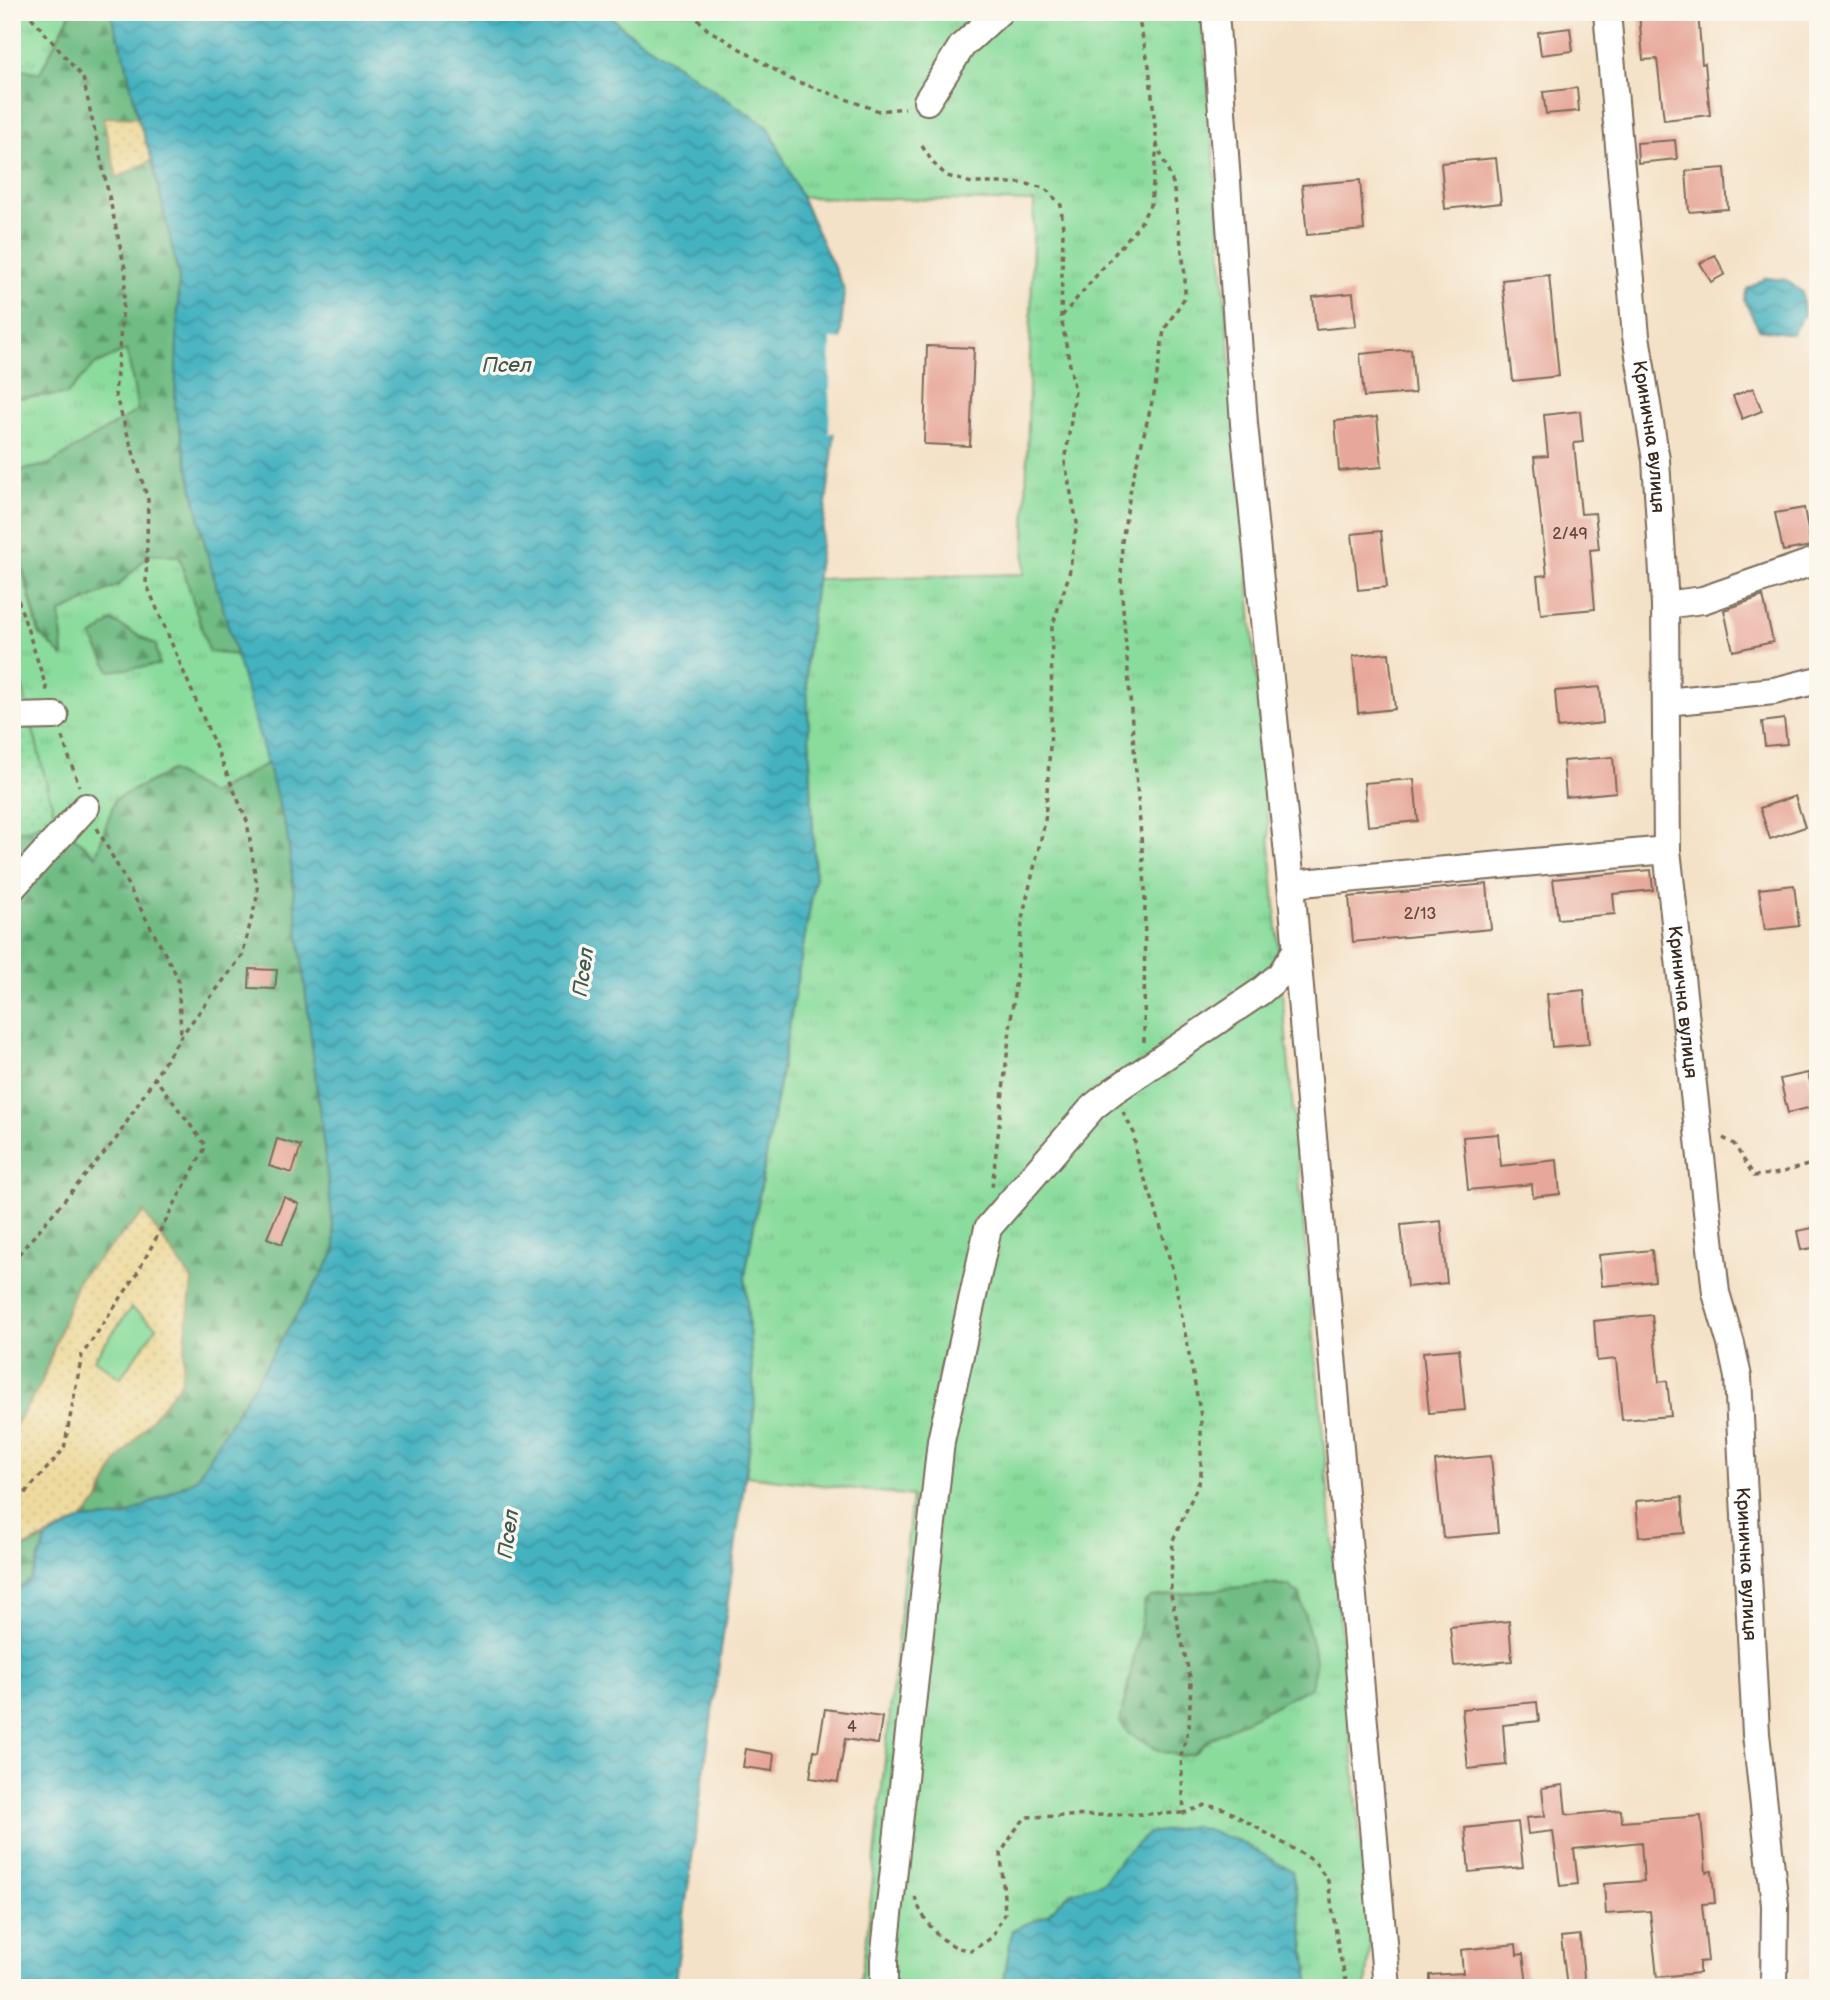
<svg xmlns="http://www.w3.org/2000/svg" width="1830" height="2000" viewBox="0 0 1830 2000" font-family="'Balsamiq Sans',sans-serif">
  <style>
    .grass { fill: url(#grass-tufts); stroke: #62835e; stroke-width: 2 }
    .forest { fill: url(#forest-firs); stroke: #557351; stroke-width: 2 }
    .sand { fill: url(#sand-dots); stroke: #94825e; stroke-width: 2 }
    .garden { fill: url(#garden-dots); stroke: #62835e; stroke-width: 2 }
    .pitch { fill: #8adc9d; stroke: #62835e; stroke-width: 2 }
    .water { fill: url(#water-waves); stroke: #406e6f; stroke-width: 2 }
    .pier { fill: #f4e2c8 }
    .building { fill: #e7a79a }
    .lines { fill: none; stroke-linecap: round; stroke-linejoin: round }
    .minor-casing { stroke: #7c6a5a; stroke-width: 30 }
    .path { stroke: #7c6a5a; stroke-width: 3.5; stroke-dasharray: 5 5; stroke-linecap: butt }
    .minor { stroke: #fff; stroke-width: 26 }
    .labels { text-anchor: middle; stroke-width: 7; stroke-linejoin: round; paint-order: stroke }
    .number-label { font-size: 16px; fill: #66493d }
    .street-label { font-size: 19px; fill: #3b2a1e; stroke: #fbf7ec }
    .water-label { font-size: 21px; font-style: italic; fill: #3e5a57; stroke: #fbf7ec }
  </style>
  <defs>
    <pattern id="grass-tufts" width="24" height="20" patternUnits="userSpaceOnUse" patternTransform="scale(1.75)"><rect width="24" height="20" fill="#8adc9d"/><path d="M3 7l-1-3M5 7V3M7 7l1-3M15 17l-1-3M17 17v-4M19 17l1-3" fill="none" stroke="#78bd87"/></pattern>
    <pattern id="forest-firs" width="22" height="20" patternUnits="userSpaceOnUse" patternTransform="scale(1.75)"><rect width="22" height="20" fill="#6fbc84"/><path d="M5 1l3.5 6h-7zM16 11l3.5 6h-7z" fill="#5c996b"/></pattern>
    <pattern id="sand-dots" width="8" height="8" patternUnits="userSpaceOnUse" patternTransform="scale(1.75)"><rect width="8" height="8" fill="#eeda9e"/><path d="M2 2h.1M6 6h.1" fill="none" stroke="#cdbb88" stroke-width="1.8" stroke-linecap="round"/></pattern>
    <pattern id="garden-dots" width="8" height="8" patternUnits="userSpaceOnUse" patternTransform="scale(1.75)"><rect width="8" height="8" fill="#8adc9d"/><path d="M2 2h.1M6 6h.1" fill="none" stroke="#78bd87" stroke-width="1.8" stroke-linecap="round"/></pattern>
    <pattern id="water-waves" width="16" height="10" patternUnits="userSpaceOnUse" patternTransform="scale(1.75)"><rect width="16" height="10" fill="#44b2c0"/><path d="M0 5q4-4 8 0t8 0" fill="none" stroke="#3a919b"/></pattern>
  </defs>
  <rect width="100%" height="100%" fill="#fbf7ec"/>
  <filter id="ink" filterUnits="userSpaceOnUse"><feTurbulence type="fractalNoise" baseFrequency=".0143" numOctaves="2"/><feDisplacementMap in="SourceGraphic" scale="14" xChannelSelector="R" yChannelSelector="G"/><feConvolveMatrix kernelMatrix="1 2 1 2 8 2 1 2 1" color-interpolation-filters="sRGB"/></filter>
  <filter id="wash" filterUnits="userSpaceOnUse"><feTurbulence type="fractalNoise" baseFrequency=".00686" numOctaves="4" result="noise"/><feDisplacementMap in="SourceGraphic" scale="28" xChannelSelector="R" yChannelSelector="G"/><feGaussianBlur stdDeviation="1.57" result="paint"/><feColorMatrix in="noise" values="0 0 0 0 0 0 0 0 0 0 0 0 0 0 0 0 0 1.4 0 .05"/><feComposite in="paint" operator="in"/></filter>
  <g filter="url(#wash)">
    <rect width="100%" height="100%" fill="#f4e2c8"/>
    <g class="grass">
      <polygon points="12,12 71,12 40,73 12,67"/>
      <polygon points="606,12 1202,12 1282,991 1370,1946 1366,1988 1310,1988 1301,1917 1292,1871 1120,1859 1104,1882 1070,1893 1047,1915 1012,1930 1003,1988 859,1988 867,1935 912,1496 746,1476 755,1406 745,1276 815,879 806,661 816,579 1024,574 1034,202 801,197 769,128 627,31"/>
      <polygon points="127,350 138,411 48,465 12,472 12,393 18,398 67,394 94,365"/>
      <polygon points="12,529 39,634 63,656 60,613 120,584 150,554 179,556 209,651 237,655 268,763 97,856 56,821 12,647"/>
    </g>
    <g class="forest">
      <polygon points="71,12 110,12 125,58 138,118 152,160 179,277 175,407 206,549 237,655 209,652 179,556 150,554 120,584 60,613 63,657 40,634 12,529 12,472 48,465 138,410 127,350 94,365 67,394 18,398 12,393 12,67 40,73"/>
      <polygon points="112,621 156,645 159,665 110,671 92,637"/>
      <polygon points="268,763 287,833 336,1251 196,1479 124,1517 81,1520 99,1501 115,1465 181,1381 78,1280 41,1384 12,1431 12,832 56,821 96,856 115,799 171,771 211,794"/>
      <polygon points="47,1538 31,1579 12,1594 12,1553"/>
      <polygon points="1268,1584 1288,1585 1300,1595 1316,1660 1311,1687 1210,1739 1194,1754 1181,1756 1160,1751 1129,1734 1120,1722 1143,1615 1144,1602 1151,1597"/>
    </g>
    <g class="sand">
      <polygon points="103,117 138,118 152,160 117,178"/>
      <polygon points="144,1213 192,1280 181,1382 115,1465 98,1502 81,1520 12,1553 12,1431 41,1384 78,1280"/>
    </g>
    <polygon class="garden" points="12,647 56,821 12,832"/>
    <polygon class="pitch" points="131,1308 157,1327 120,1378 94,1359"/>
    <g class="water">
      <polygon points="110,12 606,12 627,31 769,128 844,289 833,449 806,661 815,879 745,1276 755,1406 674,1988 12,1988 12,1594 31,1579 47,1538 81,1520 124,1517 196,1479 336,1251 287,833 206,549 175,407 179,277 152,160 138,118 125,58"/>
      <polygon points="1766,278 1786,280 1802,292 1804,315 1792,334 1759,329 1744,300 1747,289"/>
      <polygon points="1194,1826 1239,1841 1292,1871 1301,1917 1310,1988 1003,1988 1012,1930 1047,1915 1070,1893 1104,1882 1120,1859 1149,1833"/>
    </g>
    <polygon class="pier" points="831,339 844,340 838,433 829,433"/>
    <g id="blocks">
      <g class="building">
        <polygon points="1639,12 1698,12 1702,64 1705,63 1710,115 1664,120 1657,59 1643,60"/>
        <polygon points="1570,28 1573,51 1541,55 1538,32"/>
        <polygon points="1577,88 1579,111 1546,114 1543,92"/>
        <polygon points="1675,140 1677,159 1638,163 1637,143"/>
        <polygon points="1496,158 1501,203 1445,209 1441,163"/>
        <polygon points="1725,168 1728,209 1689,212 1686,171"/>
        <polygon points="1360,180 1364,230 1307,235 1302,185"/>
        <polygon points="1715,255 1725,274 1711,282 1700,263"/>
        <polygon points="1549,275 1559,376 1513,381 1502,280"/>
        <polygon points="1353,293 1356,326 1316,330 1313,297"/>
        <polygon points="927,346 974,348 970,446 924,444"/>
        <polygon points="1411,349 1415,393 1364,397 1360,354"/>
        <polygon points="1753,388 1762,411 1742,419 1733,396"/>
        <polygon points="1580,411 1583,442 1574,443 1581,514 1595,513 1599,549 1590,550 1595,609 1541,614 1537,576 1547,575 1534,457 1548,456 1544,415"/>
        <polygon points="1377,417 1382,467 1339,471 1335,421"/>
        <polygon points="1804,508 1811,546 1783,551 1775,513"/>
        <polygon points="1381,531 1387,587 1358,590 1352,534"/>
        <polygon points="1763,596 1773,642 1733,651 1724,610"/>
        <polygon points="1389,653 1395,709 1358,713 1353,656"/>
        <polygon points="1600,687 1603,723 1558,728 1555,691"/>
        <polygon points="1784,719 1787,744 1765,746 1762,722"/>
        <polygon points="1613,757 1616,792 1566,797 1563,761"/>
        <polygon points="1414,779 1418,821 1368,826 1364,783"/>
        <polygon points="1795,796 1805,827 1770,839 1760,808"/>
        <polygon points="1651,870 1653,890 1613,894 1615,914 1558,919 1553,879"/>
        <polygon points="1487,884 1491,929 1353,942 1349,897"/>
        <polygon points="1794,885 1799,926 1765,930 1759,889"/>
        <polygon points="250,969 277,970 275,989 249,988"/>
        <polygon points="1584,990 1589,1044 1552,1047 1547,994"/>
        <polygon points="1808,1073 1816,1106 1788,1113 1780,1079"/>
        <polygon points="1498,1134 1501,1166 1557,1160 1560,1194 1533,1197 1532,1184 1468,1190 1463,1137"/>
        <polygon points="277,1139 301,1146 292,1173 269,1166"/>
        <polygon points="284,1197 299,1204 282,1244 267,1238"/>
        <polygon points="1441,1221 1447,1283 1407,1287 1401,1225"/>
        <polygon points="1818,1227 1818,1247 1801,1250 1797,1231"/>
        <polygon points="1652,1250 1655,1281 1602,1286 1599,1255"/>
        <polygon points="1652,1315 1659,1382 1667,1381 1671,1416 1622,1420 1616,1359 1597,1361 1594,1321"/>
        <polygon points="1459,1349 1465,1410 1429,1413 1423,1352"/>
        <polygon points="1491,1456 1498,1533 1443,1538 1435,1461"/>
        <polygon points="1682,1497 1685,1533 1639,1537 1636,1501"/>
        <polygon points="1509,1621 1512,1661 1454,1666 1450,1627"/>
        <polygon points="1537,1702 1539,1721 1503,1725 1506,1765 1468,1769 1462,1709"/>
        <polygon points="825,1709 882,1717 878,1744 845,1739 838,1782 810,1778 814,1750 818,1751"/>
        <polygon points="746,1749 774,1754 772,1771 743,1767"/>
        <polygon points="1563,1785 1566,1814 1570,1815 1621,1810 1622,1822 1701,1816 1706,1872 1712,1871 1715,1903 1702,1904 1708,1961 1699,1962 1699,1973 1657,1977 1650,1911 1606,1914 1604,1884 1644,1881 1641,1842 1574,1849 1578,1884 1560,1886 1553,1831 1528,1834 1526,1818 1545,1816 1542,1788"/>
        <polygon points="1518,1822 1523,1867 1469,1872 1465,1828"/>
        <polygon points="1580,1935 1585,1988 1567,1988 1561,1937"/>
        <polygon points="1516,1944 1517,1955 1523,1954 1527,1984 1491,1988 1430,1988 1430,1975 1463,1973 1461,1950"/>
      </g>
    </g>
  </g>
  <g filter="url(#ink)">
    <use href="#blocks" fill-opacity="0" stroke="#7c6a5a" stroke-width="2"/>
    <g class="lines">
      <g class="minor-casing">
        <g id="minor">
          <polyline points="1215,12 1244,424 1291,884 1387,1988"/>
          <path id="s1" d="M1607,12L1636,336L1656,460L1665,605L1667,850L1716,1293L1731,1344L1738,1377L1756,1734L1775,1905L1774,1988"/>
          <polyline points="927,101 962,46 999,12"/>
          <polyline points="1665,605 1703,600 1818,560"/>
          <polyline points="1666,702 1774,691 1818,680"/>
          <polyline points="12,717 55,716"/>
          <polyline points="1291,884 1667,850"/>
          <polyline points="12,888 86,807"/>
          <polyline points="884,1988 884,1960 941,1441 988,1228 1093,1107 1112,1092 1260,992 1280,975 1297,949"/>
        </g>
      </g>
      <g class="path">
        <polyline points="691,12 707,29 790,79 879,111 905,108"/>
        <polyline points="922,146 933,163 947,176 972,183 1022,183 1045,188 1061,205 1063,230 1061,317 1075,392 1065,463 1077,523 1069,575 1052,627 1051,731 1045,822 1023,914 992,1188"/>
        <polyline points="1062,316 1140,224 1151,203 1157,145 1149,66 1137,12"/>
        <polyline points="12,581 48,693"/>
        <polyline points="62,737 79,786"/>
        <polyline points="97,828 178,978 181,1034"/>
        <polyline points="1144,1042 1145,887 1121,583 1122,541 1132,482 1154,394 1164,330 1185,297 1185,275 1173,183 1157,145"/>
        <polyline points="1123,1112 1134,1133 1136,1155 1155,1207 1173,1271 1201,1416 1201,1478 1173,1540 1171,1578 1171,1595 1191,1681 1189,1727 1181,1756 1184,1813 1205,1805 1225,1809 1314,1861 1328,1881 1339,1952 1348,1988"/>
        <polyline points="1723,1138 1734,1144 1754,1176 1780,1173 1818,1162"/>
        <polyline points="12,1262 116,1139 181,1036 242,956 258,893 247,821 146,583 148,500 115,394 126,273 83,78 27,12"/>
        <polyline points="12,1508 64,1449 82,1355 135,1277 206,1146 155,1078"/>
        <path d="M915,1897C920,1915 936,1938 954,1946C959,1949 966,1949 971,1951L991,1938L1005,1913L1001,1853L1016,1829L1026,1817L1184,1813"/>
      </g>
      <use href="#minor" class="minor"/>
    </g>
  </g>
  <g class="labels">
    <g class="number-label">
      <text x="1570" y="539">2/49</text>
      <text x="1420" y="919">2/13</text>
      <text x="852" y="1732">4</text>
    </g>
    <g class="street-label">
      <text dy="7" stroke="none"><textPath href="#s1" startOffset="427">Кринична вулиця</textPath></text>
      <text dy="7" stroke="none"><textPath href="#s1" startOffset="994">Кринична вулиця</textPath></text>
      <text dy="7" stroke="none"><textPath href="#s1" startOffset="1561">Кринична вулиця</textPath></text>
    </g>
    <g class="water-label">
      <text x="507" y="372">Псел</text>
      <text transform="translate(583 972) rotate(-82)" y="7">Псел</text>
      <text transform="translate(508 1534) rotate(-82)" y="7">Псел</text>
    </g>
  </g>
  <rect width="1830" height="2000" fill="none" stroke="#fbf7ec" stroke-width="42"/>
</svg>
